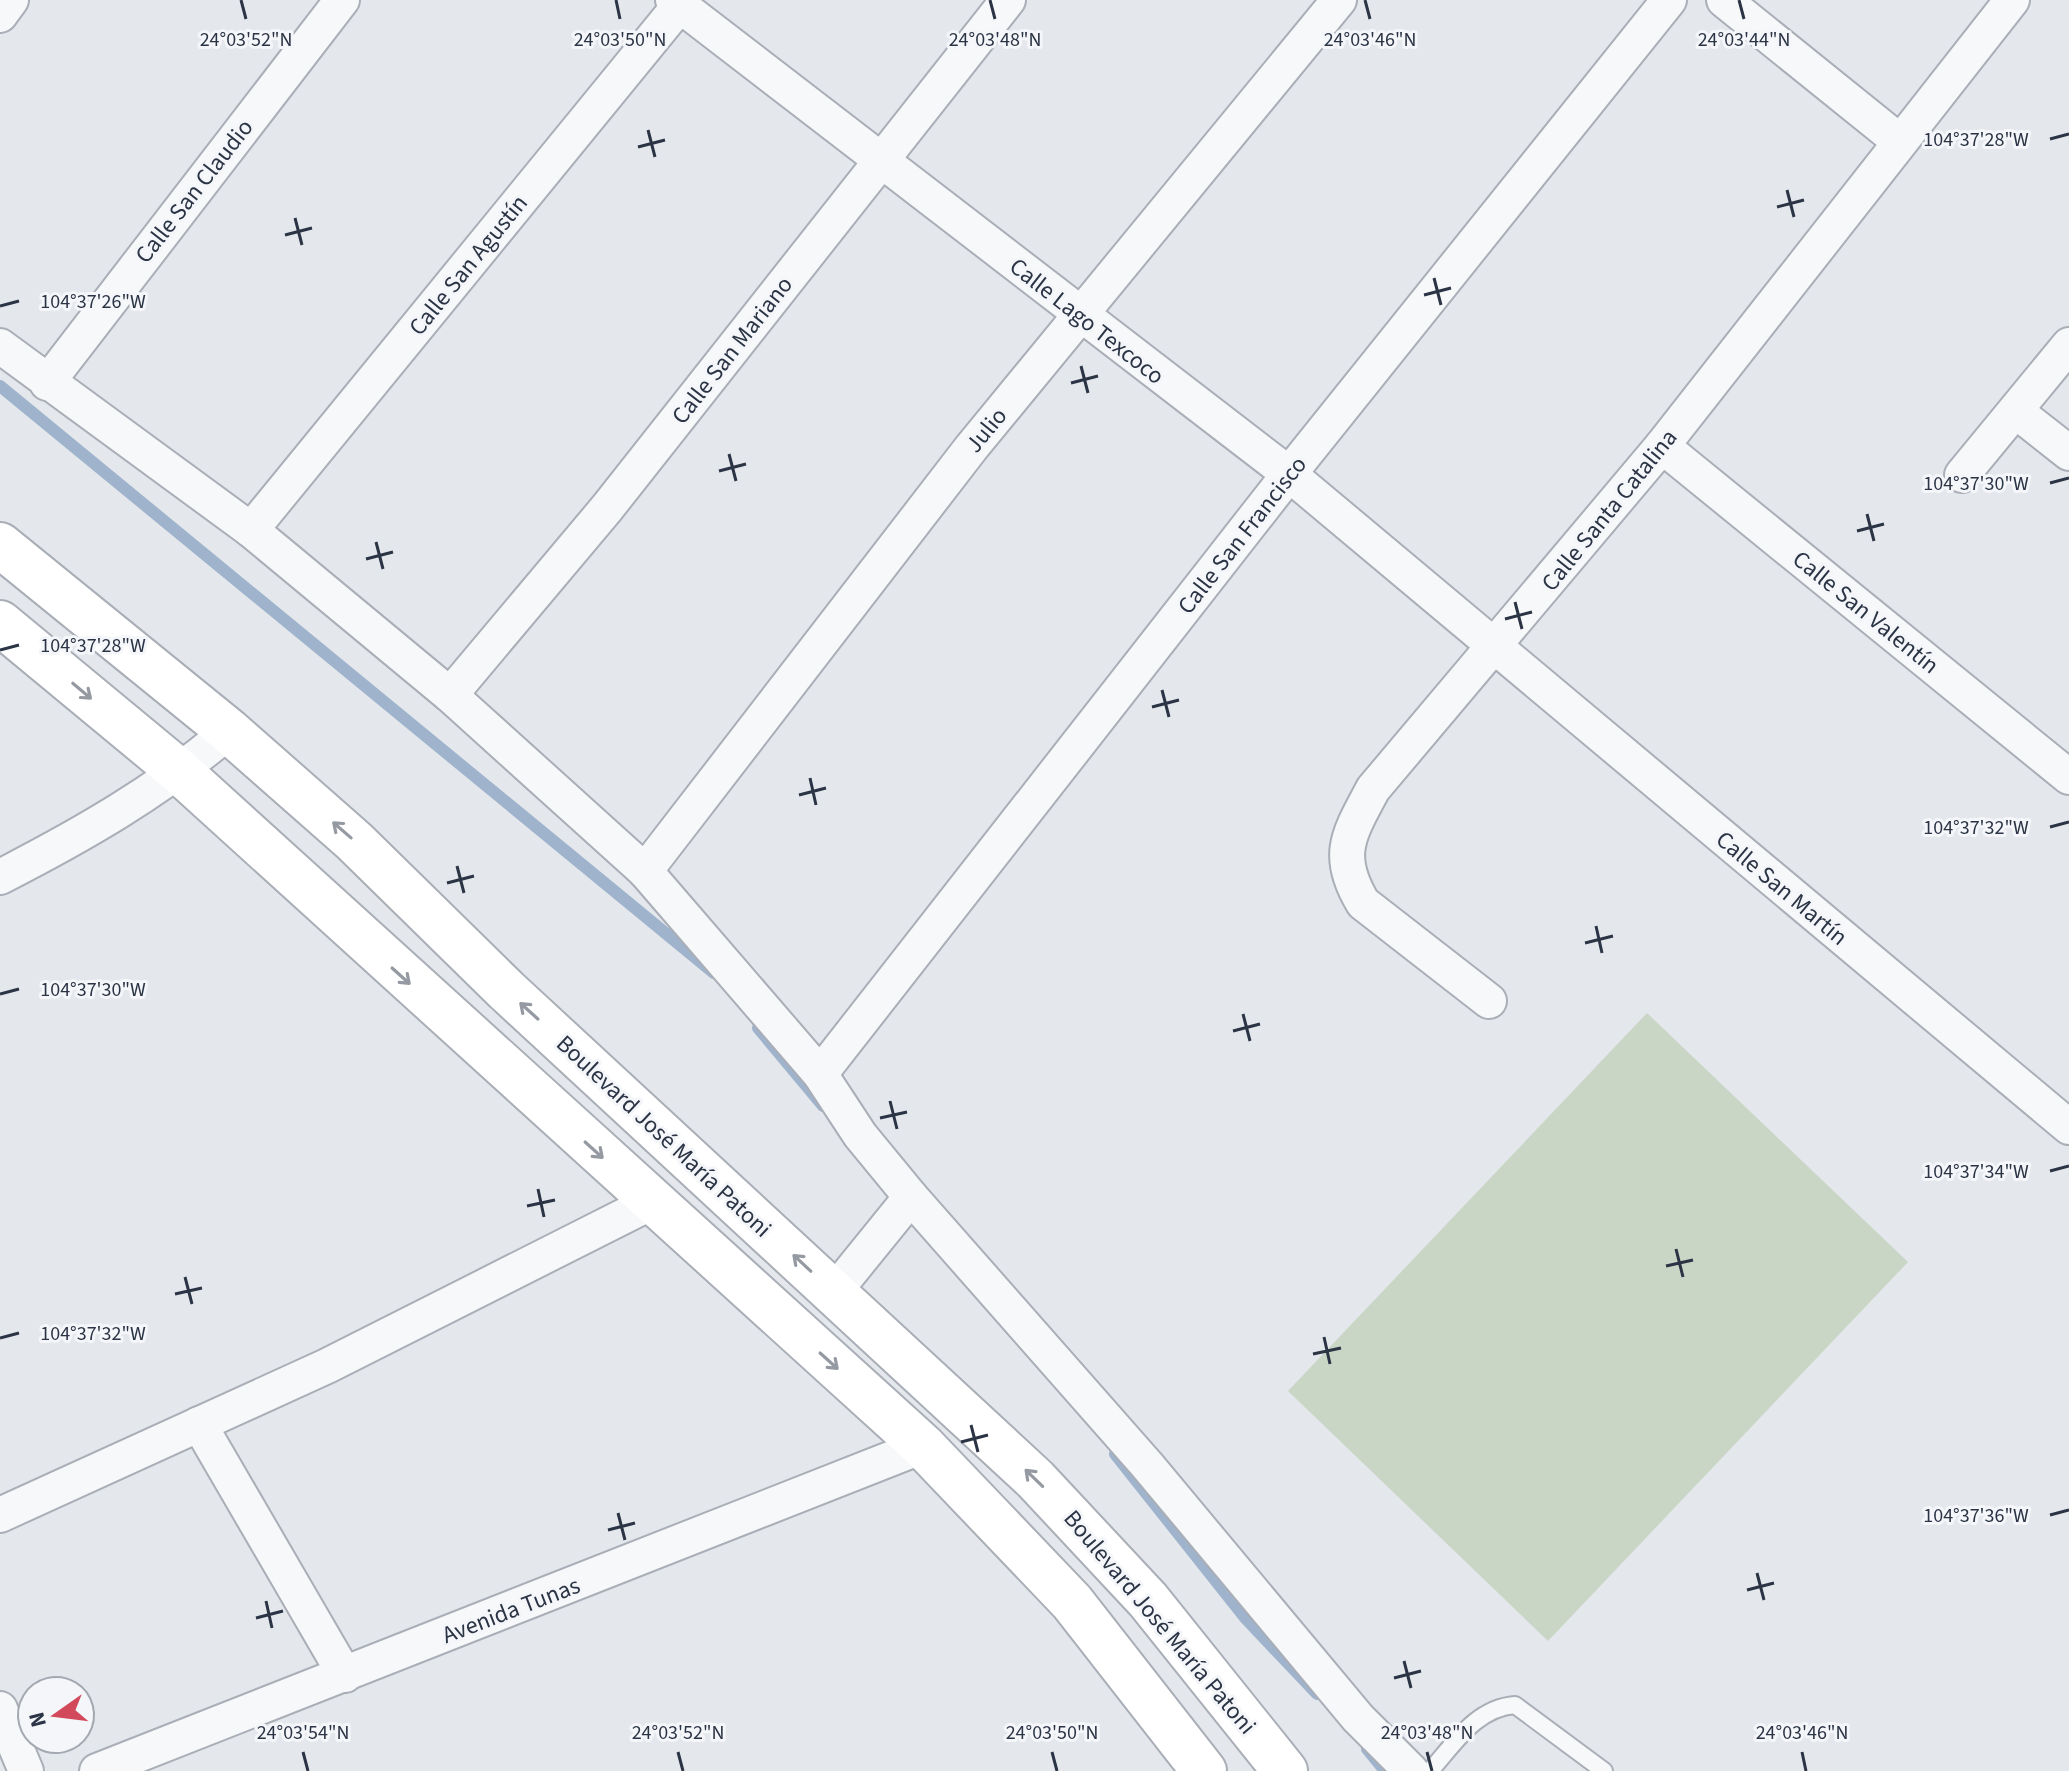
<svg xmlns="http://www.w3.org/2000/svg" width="2069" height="1771" viewBox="0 0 2069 1771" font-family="'Source Sans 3',sans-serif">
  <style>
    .green { fill: #c9d6c5 }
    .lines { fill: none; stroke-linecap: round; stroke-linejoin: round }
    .stream { stroke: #9fb4cc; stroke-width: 12 }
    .lane-casing { stroke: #a9aeb7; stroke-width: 20 }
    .street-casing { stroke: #a9aeb7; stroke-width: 38 }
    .secondary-casing { stroke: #a9aeb7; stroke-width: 48 }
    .lane { stroke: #f7f8fa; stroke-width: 16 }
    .street { stroke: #f7f8fa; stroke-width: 34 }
    .secondary { stroke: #fff; stroke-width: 44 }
    .oneway { stroke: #959aa2 }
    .ticks { fill: none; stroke: #2b3445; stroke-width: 3 }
    .labels { text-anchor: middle; stroke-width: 6; stroke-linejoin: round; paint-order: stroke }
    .street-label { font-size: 24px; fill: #2b3445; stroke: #f4f6f9 }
    .ticks-label { font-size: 20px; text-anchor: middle; fill: #2b3445; stroke: #f4f6f9; stroke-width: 6; stroke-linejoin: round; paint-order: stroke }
  </style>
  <rect width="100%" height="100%" fill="#e4e7ec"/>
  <polygon class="green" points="1647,1013 1908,1262 1548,1641 1288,1391"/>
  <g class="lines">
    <g class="stream">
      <polyline points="0,386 714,973"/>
      <polyline points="758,1028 823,1106"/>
      <polyline points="1115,1454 1246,1619 1317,1694"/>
      <polyline points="1367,1749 1385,1771"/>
    </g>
    <g class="lane-casing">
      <path id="lane" d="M1430,1771C1455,1743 1476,1708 1515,1705L1604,1771"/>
    </g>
    <g class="street-casing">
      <g id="street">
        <polyline points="673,0 1289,474 2069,1127"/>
        <polyline points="1724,0 1899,141"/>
        <polyline points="0,15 11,0"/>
        <polyline points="0,346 251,530 450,695 645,871 820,1074 860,1135 911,1197 1147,1465 1358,1718 1411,1771"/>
        <polyline points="47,383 342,0"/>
        <polyline points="2017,412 2069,453"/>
        <polyline points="1662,446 2069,777"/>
        <polyline points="1962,475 2069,345"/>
        <polyline points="251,530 684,0"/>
        <polyline points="450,695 607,508 1008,0"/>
        <polyline points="645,871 971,448 1339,0"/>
        <path d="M0,877C82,835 159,791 229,731"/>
        <path d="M1489,1001L1363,903C1334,855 1349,834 1373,789L1662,446L2012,0"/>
        <polyline points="820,1074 1289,474 1669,0"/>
        <polyline points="834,1292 911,1197"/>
        <polyline points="199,1424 345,1675"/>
        <polyline points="0,1515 327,1366 652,1202"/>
        <polyline points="0,1709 26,1771"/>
        <polyline points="97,1771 923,1446"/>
      </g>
    </g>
    <g class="secondary-casing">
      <g id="secondary">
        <polyline points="0,545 229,731 354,841 506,990 1035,1479 1148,1600 1285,1771"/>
        <polyline points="0,623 180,772 923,1446 1072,1602 1204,1771"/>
      </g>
    </g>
    <use href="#lane" class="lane"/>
    <use href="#street" class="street"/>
    <use href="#secondary" class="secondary"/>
  </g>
  <defs><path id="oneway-shaft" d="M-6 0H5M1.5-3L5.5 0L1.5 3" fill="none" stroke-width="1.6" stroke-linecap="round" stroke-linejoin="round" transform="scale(2)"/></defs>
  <g class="oneway">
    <use href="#oneway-shaft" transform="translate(82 691) rotate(40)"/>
    <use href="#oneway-shaft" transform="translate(342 830) rotate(-139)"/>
    <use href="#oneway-shaft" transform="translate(401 976) rotate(42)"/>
    <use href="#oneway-shaft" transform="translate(529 1011) rotate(-138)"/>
    <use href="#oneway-shaft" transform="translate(594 1150) rotate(42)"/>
    <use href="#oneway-shaft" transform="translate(802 1263) rotate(-137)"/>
    <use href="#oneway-shaft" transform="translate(829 1361) rotate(42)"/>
    <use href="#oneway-shaft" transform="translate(1034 1478) rotate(-136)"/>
  </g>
  <path class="ticks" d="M241,0L246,19M616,0L620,19M990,0L995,19M1365,0L1370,19M1739,0L1744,19M648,130L655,157M2050,139L2069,134M638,147L665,140M1787,190L1794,217M1777,207L1804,200M295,218L302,245M285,235L312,228M1434,278L1441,305M1424,295L1451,288M0,306L19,301M1081,366L1088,393M1071,383L1098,376M729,454L736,481M719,471L746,464M2050,483L2069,478M1867,514L1874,541M1857,531L1884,524M376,542L383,569M366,559L393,552M1515,602L1522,629M1505,619L1532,612M0,650L19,645M1162,690L1169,717M1152,707L1179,700M810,778L816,805M799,795L826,788M2050,827L2069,822M457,866L464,893M447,883L474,876M1596,926L1602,953M1585,943L1613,936M0,994L19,989M1243,1014L1250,1041M1233,1031L1260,1024M890,1101L897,1129M880,1118L907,1112M2050,1171L2069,1166M538,1189L544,1217M527,1206L555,1200M1676,1249L1683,1277M1666,1266L1693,1260M185,1277L192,1304M175,1294L202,1288M1324,1337L1330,1364M0,1338L19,1333M1313,1354L1341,1348M971,1425L978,1452M961,1442L988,1435M618,1513L625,1540M2050,1515L2069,1510M608,1530L635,1523M1757,1573L1764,1600M1747,1590L1774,1583M266,1601L272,1628M256,1618L283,1611M1404,1661L1411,1688M1394,1678L1421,1671M303,1752L308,1771M678,1752L683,1771M1052,1752L1057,1771M1427,1752L1432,1771M1802,1752L1806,1771"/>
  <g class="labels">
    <g class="street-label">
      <text transform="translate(194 191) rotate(-52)" y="8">Calle San Claudio</text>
      <text transform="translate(468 265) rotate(-51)" y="8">Calle San Agustín</text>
      <text transform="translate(1087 321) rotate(38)" y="8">Calle Lago Texcoco</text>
      <text transform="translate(732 350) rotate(-52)" y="8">Calle San Mariano</text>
      <text transform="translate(986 430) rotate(-51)" y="8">Julio</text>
      <text transform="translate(1609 510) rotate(-51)" y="8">Calle Santa Catalina</text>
      <text transform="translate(1242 535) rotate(-52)" y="8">Calle San Francisco</text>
      <text transform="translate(1866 612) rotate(39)" y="8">Calle San Valentín</text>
      <text transform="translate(1782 888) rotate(40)" y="8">Calle San Martín</text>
      <text transform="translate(664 1136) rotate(43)" y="8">Boulevard José María Patoni</text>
      <text transform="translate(511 1610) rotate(-21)" y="8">Avenida Tunas</text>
      <text transform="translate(1160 1622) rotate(50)" y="8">Boulevard José María Patoni</text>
    </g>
  </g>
  <g class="ticks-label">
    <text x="246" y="46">24°03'52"N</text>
    <text x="620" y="46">24°03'50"N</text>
    <text x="995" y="46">24°03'48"N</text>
    <text x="1370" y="46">24°03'46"N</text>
    <text x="1744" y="46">24°03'44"N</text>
    <text x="1976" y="146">104°37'28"W</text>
    <text x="93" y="308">104°37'26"W</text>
    <text x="1976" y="490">104°37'30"W</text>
    <text x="93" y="652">104°37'28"W</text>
    <text x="1976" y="834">104°37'32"W</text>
    <text x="93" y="996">104°37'30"W</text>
    <text x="1976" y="1178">104°37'34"W</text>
    <text x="93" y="1340">104°37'32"W</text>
    <text x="1976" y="1522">104°37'36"W</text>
    <text x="303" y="1739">24°03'54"N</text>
    <text x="678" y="1739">24°03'52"N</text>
    <text x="1052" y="1739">24°03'50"N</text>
    <text x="1427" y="1739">24°03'48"N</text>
    <text x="1802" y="1739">24°03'46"N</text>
  </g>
  <g transform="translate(56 1715) rotate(256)"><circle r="38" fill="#f4f6f9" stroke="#a4a8b1" stroke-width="2"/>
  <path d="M0-6L14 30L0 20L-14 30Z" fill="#d1495b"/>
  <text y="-12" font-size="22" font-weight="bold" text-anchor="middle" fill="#2b3445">N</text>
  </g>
</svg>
